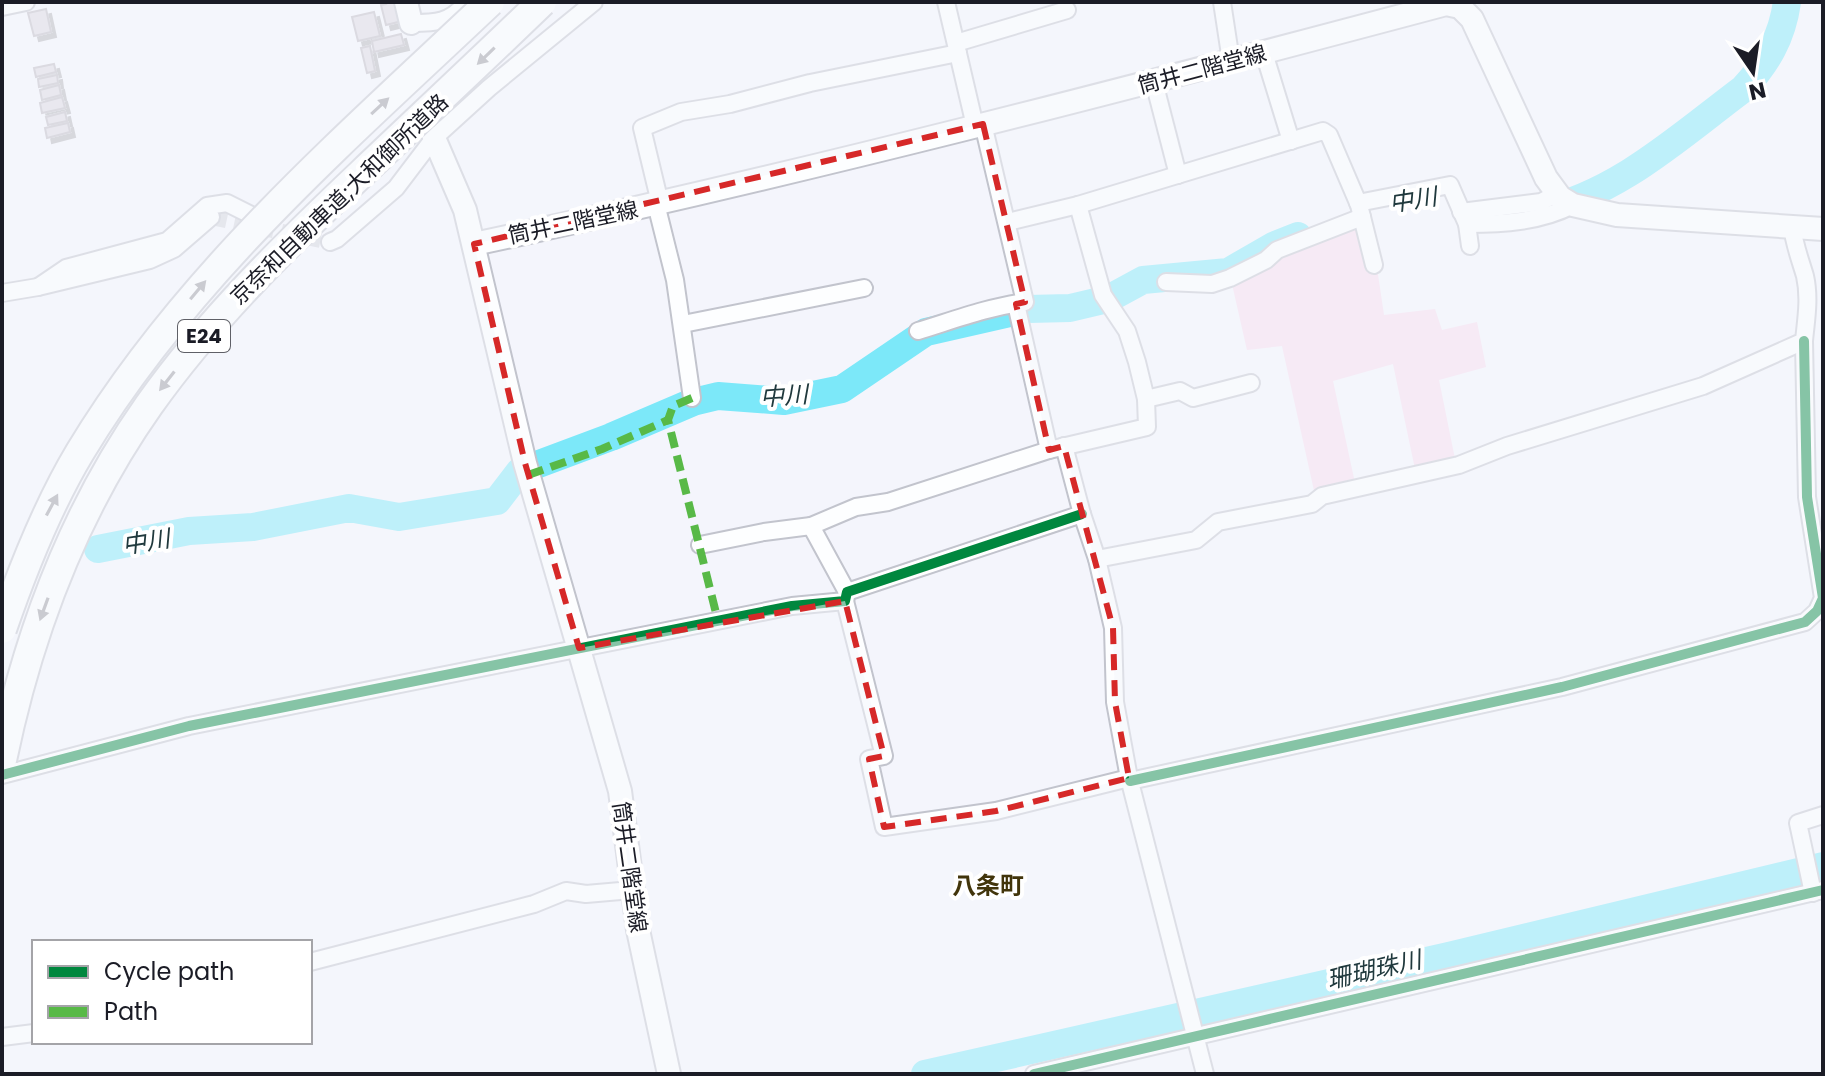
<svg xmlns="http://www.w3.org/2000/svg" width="1825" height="1076" viewBox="0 0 1825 1076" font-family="Poppins,'Noto Sans JP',sans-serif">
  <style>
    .green { fill: #f8dbed }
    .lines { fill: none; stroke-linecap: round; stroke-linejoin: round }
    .river { stroke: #7ce8f9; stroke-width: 28 }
    .building { fill: #dbd8e1; stroke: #bcb9c1; stroke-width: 2; filter: url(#shadow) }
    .minor-tunnel { stroke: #d3d4dc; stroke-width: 16; stroke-dasharray: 16 8; stroke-linecap: butt }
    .minor-casing { stroke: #c2c4cd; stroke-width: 20 }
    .secondary-casing { stroke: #c2c4cd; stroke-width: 26 }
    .minor { stroke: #fdfeff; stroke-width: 16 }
    .secondary { stroke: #fdfeff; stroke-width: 22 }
    .motorway-bridge-casing { stroke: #c2c4cd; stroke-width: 32; stroke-linecap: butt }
    .motorway-bridge { stroke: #fdfeff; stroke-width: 28 }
    .quiet { stroke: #58b947; stroke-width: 8; stroke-dasharray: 16 8; stroke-linecap: butt }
    .cycleway-casing { stroke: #fff; stroke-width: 15 }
    .cycleway { stroke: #00873e; stroke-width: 10 }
    .oneway { fill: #97989d }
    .marked { fill: none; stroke: #d62828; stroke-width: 6; stroke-dasharray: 16 10; stroke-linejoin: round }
    .labels { text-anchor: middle; stroke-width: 8; stroke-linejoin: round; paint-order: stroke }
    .shield { fill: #fff; stroke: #5f6067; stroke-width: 2 }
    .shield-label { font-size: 20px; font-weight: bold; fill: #1b1c26 }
    .street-label { font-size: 22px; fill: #1b1c26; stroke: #fff }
    .water-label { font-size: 24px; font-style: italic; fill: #20393d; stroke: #fff }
    .neighbourhood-label { font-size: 24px; font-weight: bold; fill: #42350b; stroke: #fff }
  </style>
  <defs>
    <filter id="shadow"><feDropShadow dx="5" dy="5" stdDeviation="0" flood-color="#0004"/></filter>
  </defs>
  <rect width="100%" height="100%" fill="#f4f5fc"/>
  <polygon class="green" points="1358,226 1377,268 1384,315 1435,309 1442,330 1477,322 1486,367 1439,380 1455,459 1415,469 1393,364 1333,381 1355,483 1315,495 1282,346 1247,350 1232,284 1292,251"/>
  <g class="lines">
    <g class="river">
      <path d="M1478,215C1498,214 1519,215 1539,211C1618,194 1680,136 1743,89C1767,63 1782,38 1787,2"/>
      <polyline points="98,549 189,531 253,527 349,508 399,517 497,501 520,471 611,437 693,402 718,396 784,401 842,389 926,332 1028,309 1070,308 1108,299 1143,280 1228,272 1273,246 1298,236"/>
      <polyline points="925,1074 1449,956 1823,866"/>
    </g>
  </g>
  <g class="building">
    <polygon points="385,2 398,2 402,21 386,25 381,5 386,4"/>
    <polygon points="46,9 51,32 34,36 28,13"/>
    <polygon points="374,12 380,36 358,41 352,17"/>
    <polygon points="401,34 404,45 374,52 372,41"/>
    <polygon points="370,46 375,71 367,73 361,48"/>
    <polygon points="54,64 56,72 36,77 34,68"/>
    <polygon points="57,75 58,83 39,87 38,79"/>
    <polygon points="59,85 61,95 42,100 40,90"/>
    <polygon points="62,97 65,108 42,113 40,103"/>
    <polygon points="65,112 67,121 48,125 46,117"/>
    <polygon points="68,123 70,132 47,138 45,128"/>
  </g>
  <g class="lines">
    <polyline class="minor-tunnel" points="211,217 330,242"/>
    <g class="minor-casing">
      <g id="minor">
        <polyline points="946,2 975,126"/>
        <polyline points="1222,2 1231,61"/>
        <polyline points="2,7 26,2"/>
        <path d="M411,23C436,23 450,23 467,2"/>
        <polyline points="956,43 1067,10"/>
        <polyline points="1264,53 1291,141"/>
        <polyline points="1154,82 1178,175"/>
        <polyline points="660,203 642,128 681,112 730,104 810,83 958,53"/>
        <polyline points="1358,203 1450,185 1467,224 1470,246"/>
        <polyline points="656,204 675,280 692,398"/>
        <polyline points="1461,212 1541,202 1558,193"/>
        <polyline points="1008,222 1078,205 1323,131 1329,135 1359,205 1374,265"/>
        <path d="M1467,224C1503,224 1540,222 1573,205"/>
        <polyline points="330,242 337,239 396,188 434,138 489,88 594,2"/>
        <polyline points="1166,282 1212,284 1230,278 1266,260 1277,250 1362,217"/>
        <polyline points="38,287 66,268 167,241 207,206 227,203 255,217"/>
        <polyline points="2,293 38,287 150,260 174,249 211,217"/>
        <polyline points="1016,304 1049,450"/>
        <polyline points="683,324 864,288"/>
        <path d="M918,331C954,320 988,307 1025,302L983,124"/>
        <polyline points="1146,399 1180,391 1193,398 1251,383"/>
        <polyline points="1064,446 1082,514 1097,559 1113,628 1115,702 1129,778 1205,1074"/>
        <polyline points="811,526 847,592"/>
        <polyline points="700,545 764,532 811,526 856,507 888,502 1049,450 1147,427 1146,399 1137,362 1127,331 1103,295 1078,205"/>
        <path d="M1097,559L1196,540L1218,522L1312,504L1322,496L1459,465L1507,446L1703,386L1804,341C1806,320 1810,298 1805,276C1800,259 1794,244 1792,226"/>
        <polyline points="845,601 884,756 869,759 884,827 996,811 1129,778"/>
        <polyline points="2,775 189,726 792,606 845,601 847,592 1082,514"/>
        <polyline points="1130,781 1562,687 1805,622 1817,611 1823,598 1807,497 1804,341"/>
        <polyline points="1813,893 1798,823 1823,815"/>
        <polyline points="310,962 534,904 566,891 586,894 632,890"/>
        <polyline points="2,1037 34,1033"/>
        <polyline points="1034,1074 1823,890"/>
      </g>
    </g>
    <g class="secondary-casing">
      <g id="secondary">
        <polyline points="406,2 411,23"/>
        <polyline points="434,138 465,210 525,463 620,791 638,930 669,1074"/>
        <path d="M474,244C800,174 1123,90 1446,4L1460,7L1472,19L1546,178L1560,197L1573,205L1617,215L1823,229"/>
      </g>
    </g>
    <use href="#minor" class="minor"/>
    <use href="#secondary" class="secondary"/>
    <g class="motorway-bridge-casing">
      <g id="motorway-bridge">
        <path d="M2,629C23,568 47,507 80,452C186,276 342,142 490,2"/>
        <path d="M2,760C28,634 75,510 149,405C210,319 286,245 362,173C422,116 483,59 542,2"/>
      </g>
    </g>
    <use href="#motorway-bridge" class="motorway-bridge"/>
    <g class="quiet">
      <polyline points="692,398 673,406 668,420 718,621"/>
      <polyline points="528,475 602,449 668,420"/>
    </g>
    <g class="cycleway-casing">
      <g id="cycleway">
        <polyline points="2,775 189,726 792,606 845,601 847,592 1082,514"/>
        <polyline points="1130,781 1562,687 1805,622 1817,611 1823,598 1807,497 1804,341"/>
        <polyline points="1034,1074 1823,890"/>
      </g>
    </g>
    <use href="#cycleway" class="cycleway"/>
  </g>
  <defs><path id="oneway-solid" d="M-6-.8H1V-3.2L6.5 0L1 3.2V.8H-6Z" transform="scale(2)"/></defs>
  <g class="oneway">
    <use href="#oneway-solid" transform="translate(486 56) rotate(136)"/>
    <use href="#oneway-solid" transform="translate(380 106) rotate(-43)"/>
    <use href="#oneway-solid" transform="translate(198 290) rotate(-50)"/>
    <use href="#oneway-solid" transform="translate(167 381) rotate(128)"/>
    <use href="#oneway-solid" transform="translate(52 505) rotate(-62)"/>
    <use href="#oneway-solid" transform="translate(44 609) rotate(110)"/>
  </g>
  <path d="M0 0H1825V1076H0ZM983,124L1025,302L1016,304L1049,450L1064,446L1113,628L1115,702L1129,778L996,811L884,827L869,759L884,756L845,601L579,648L525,463L474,244Z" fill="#f4f5fc" fill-opacity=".55" fill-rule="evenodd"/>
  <path class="marked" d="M983,124L1025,302L1016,304L1049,450L1064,446L1113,628L1115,702L1129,778L996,811L884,827L869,759L884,756L845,601L579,648L525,463L474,244Z"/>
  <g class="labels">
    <rect class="shield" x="178" y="320" width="52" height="32" rx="6"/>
    <g class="shield-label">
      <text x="204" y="343">E24</text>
    </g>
    <g class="street-label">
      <text transform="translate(1202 69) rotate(-15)" y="8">筒井二階堂線</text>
      <text transform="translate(339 199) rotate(-44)" y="8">京奈和自動車道;大和御所道路</text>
      <text transform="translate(573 222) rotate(-12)" y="8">筒井二階堂線</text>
      <text transform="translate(630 867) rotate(82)" y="8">筒井二階堂線</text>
    </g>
    <g class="water-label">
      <text transform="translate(1413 200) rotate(-9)" y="8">中川</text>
      <text transform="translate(784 396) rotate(-4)" y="8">中川</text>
      <text transform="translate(146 542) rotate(-9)" y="8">中川</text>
      <text transform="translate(1374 970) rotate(-13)" y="8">珊瑚珠川</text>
    </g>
    <g class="neighbourhood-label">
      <text x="988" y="894">八条町</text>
    </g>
  </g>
  <rect width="1825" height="1076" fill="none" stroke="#1b1c26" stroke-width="8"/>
  <rect x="32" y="940" width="280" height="104" fill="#ffffff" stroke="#a4a4a8" stroke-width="2"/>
  <rect x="48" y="966" width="40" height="12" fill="#00873e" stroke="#a4a4a8" stroke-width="2"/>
  <text x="104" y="980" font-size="24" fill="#1b1c26">Cycle path</text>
  <rect x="48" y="1006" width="40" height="12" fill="#58b947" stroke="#a4a4a8" stroke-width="2"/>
  <text x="104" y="1020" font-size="24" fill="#1b1c26">Path</text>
  <g transform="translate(1753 72) rotate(167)" stroke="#ffffff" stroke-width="6" paint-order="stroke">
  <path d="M0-6L14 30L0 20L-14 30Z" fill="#1b1c26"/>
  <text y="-12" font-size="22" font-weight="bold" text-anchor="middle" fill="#1b1c26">N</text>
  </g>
</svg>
